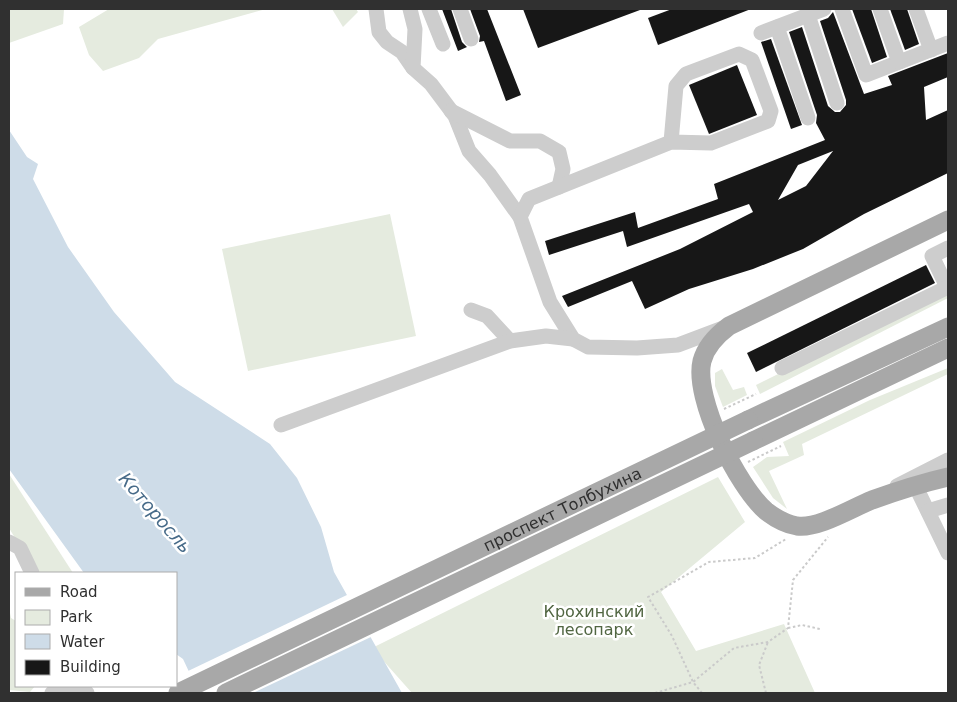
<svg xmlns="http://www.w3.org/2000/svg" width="957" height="702" viewBox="0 0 957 702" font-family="'DejaVu Sans',sans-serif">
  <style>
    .green { fill: #e5ebdf }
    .water { fill: #cedce8 }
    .pier { fill: #fff }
    .building { fill: #171717; fill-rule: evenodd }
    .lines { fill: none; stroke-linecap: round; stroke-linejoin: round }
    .path { stroke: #cacaca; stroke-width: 2; stroke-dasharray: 2.5 2.5; stroke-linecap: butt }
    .minor { stroke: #cdcdcd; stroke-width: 15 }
    .major { stroke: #a8a8a8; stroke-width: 19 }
    .major-bridge { stroke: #a8a8a8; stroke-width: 19 }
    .labels { text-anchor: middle; stroke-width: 5; stroke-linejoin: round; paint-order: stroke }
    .street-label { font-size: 16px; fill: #303030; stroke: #fff }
    .park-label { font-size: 16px; fill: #516642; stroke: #fff }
    .water-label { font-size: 18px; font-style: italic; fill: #476b89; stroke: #fff }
  </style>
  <rect width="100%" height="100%" fill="#fff"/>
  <g class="green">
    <polygon points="9,9 64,9 63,24 9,43"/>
    <polygon points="109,9 266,9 158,39 139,58 103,71 89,55 79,27"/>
    <polygon points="332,9 356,9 358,12 343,27"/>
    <polygon points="390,214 416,336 248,371 222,249"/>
    <polygon points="948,290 948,298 760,394 756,385"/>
    <polygon points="948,368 948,374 802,444 804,455 769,471 787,509 773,498 753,467 767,457 789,456 783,442 870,400"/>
    <polygon points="722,369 733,390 744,387 747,395 723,407 715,386 715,373"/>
    <polygon points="9,474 73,573 36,573 9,528"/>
    <polygon points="718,477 745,522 661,592 696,651 784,624 815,693 412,693 372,648"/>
    <polygon points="9,608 11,618 16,621 16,686 35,686 30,692 9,690"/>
  </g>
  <polygon class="water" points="9,130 27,157 38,164 33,179 68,247 114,312 175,382 270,444 297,478 321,527 334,572 402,693 199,693 183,659 176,654 176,573 84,573 9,469"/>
  <polygon class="pier" points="349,594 373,636 253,693 196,693 186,672"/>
  <g class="building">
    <polygon points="442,9 451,9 462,42 467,47 458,51"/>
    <polygon points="470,9 487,9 521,95 506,101 484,41 479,42 480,36"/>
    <polygon points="523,9 640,9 640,10 538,48"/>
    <polygon points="672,9 751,9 658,45 648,18"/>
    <polygon points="852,9 871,9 887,57 872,63"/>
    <polygon points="890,9 907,9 919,44 905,50"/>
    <path d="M833,12L864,94L892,85L888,76L948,53V77L924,87L926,120L948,110V173L864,214L803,249L753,269L689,289L645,309L632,281L568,307L562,296L680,249L753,212L749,204L627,247L623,231L549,255L545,241L635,212L638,228L718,199L714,184L825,140L816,123L817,115L789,32L802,27L828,106L835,112H840L846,105V100L820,21L828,18ZM833,151L806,186L778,200L798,165Z"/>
    <polygon points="771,39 802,125 791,129 761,42"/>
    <polygon points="737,65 757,115 709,134 689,85"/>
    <polygon points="926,265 935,283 756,372 747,353"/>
  </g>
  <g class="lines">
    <g class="path">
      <polyline points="724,409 756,394"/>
      <polyline points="748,462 781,446"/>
      <polyline points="788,628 802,625 820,629"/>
      <polyline points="655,693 693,682 734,648 768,642 788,628 793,580 828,537"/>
      <polyline points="702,693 693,682 672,636 648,597 709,562 755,558 786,539"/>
      <polyline points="766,693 759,665 768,642"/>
    </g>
    <g class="minor">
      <polyline points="376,9 379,32 387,42 402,52 413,68"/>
      <polyline points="410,9 415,29 413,68 431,84 455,116 469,151 490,175 520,217 550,302 573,339 588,347 637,348 678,345 723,328"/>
      <polyline points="429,9 443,44"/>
      <polyline points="460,9 471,39"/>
      <polyline points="842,9 866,75 948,43"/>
      <polyline points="880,9 899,62"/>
      <polyline points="916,9 931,50"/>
      <polyline points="808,15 837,103"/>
      <polyline points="777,27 808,118"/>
      <polyline points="761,33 824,9"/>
      <polyline points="451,111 510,141 540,141 559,152 563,169 559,187"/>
      <polyline points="520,217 529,199 671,142 711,143 768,121 771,111 752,60 739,54 686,74 676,86 671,142"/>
      <polyline points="947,287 932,256 948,248"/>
      <polyline points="471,310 487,316 510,341"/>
      <polyline points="782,368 948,287"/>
      <polyline points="281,425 510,341 546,336 573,339"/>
      <polyline points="915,485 948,553"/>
      <polyline points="897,486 948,460"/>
      <polyline points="928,511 948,505"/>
      <polyline points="9,542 20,548 32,573"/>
      <polyline points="52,693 74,689 87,693"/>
    </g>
    <g class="major">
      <path d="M948,220L729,326C717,335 706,346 702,361C693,398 738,487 766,511C775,518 786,524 797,526C818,529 852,508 872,500C897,491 922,483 948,477"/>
      <polyline points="748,420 948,327"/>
      <polyline points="753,441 948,348"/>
    </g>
    <g class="major-bridge">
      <path id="s1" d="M178,693L748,420"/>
      <polyline points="226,693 753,441"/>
    </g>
  </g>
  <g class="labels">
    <g class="street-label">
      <text dy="6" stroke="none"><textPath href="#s1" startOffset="426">проспект Толбухина</textPath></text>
    </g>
    <g class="park-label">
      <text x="594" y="617">Крохинский<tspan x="594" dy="18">лесопарк</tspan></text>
    </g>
    <g class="water-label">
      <text transform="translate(155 513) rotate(49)" y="6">Которосль</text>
    </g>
  </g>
  <rect width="957" height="702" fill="none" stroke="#303030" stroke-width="20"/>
  <rect x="15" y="572" width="162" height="115" fill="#ffffff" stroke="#acacac"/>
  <rect x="25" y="588" width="25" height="8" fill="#a8a8a8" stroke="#acacac"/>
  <text x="60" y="597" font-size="15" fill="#303030">Road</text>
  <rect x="25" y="610" width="25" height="15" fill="#e5ebdf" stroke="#acacac"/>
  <text x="60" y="622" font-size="15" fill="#303030">Park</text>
  <rect x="25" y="634" width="25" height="15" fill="#cedce8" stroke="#acacac"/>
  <text x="60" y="647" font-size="15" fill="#303030">Water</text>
  <rect x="25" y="660" width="25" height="15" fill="#171717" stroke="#acacac"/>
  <text x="60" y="672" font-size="15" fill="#303030">Building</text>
</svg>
